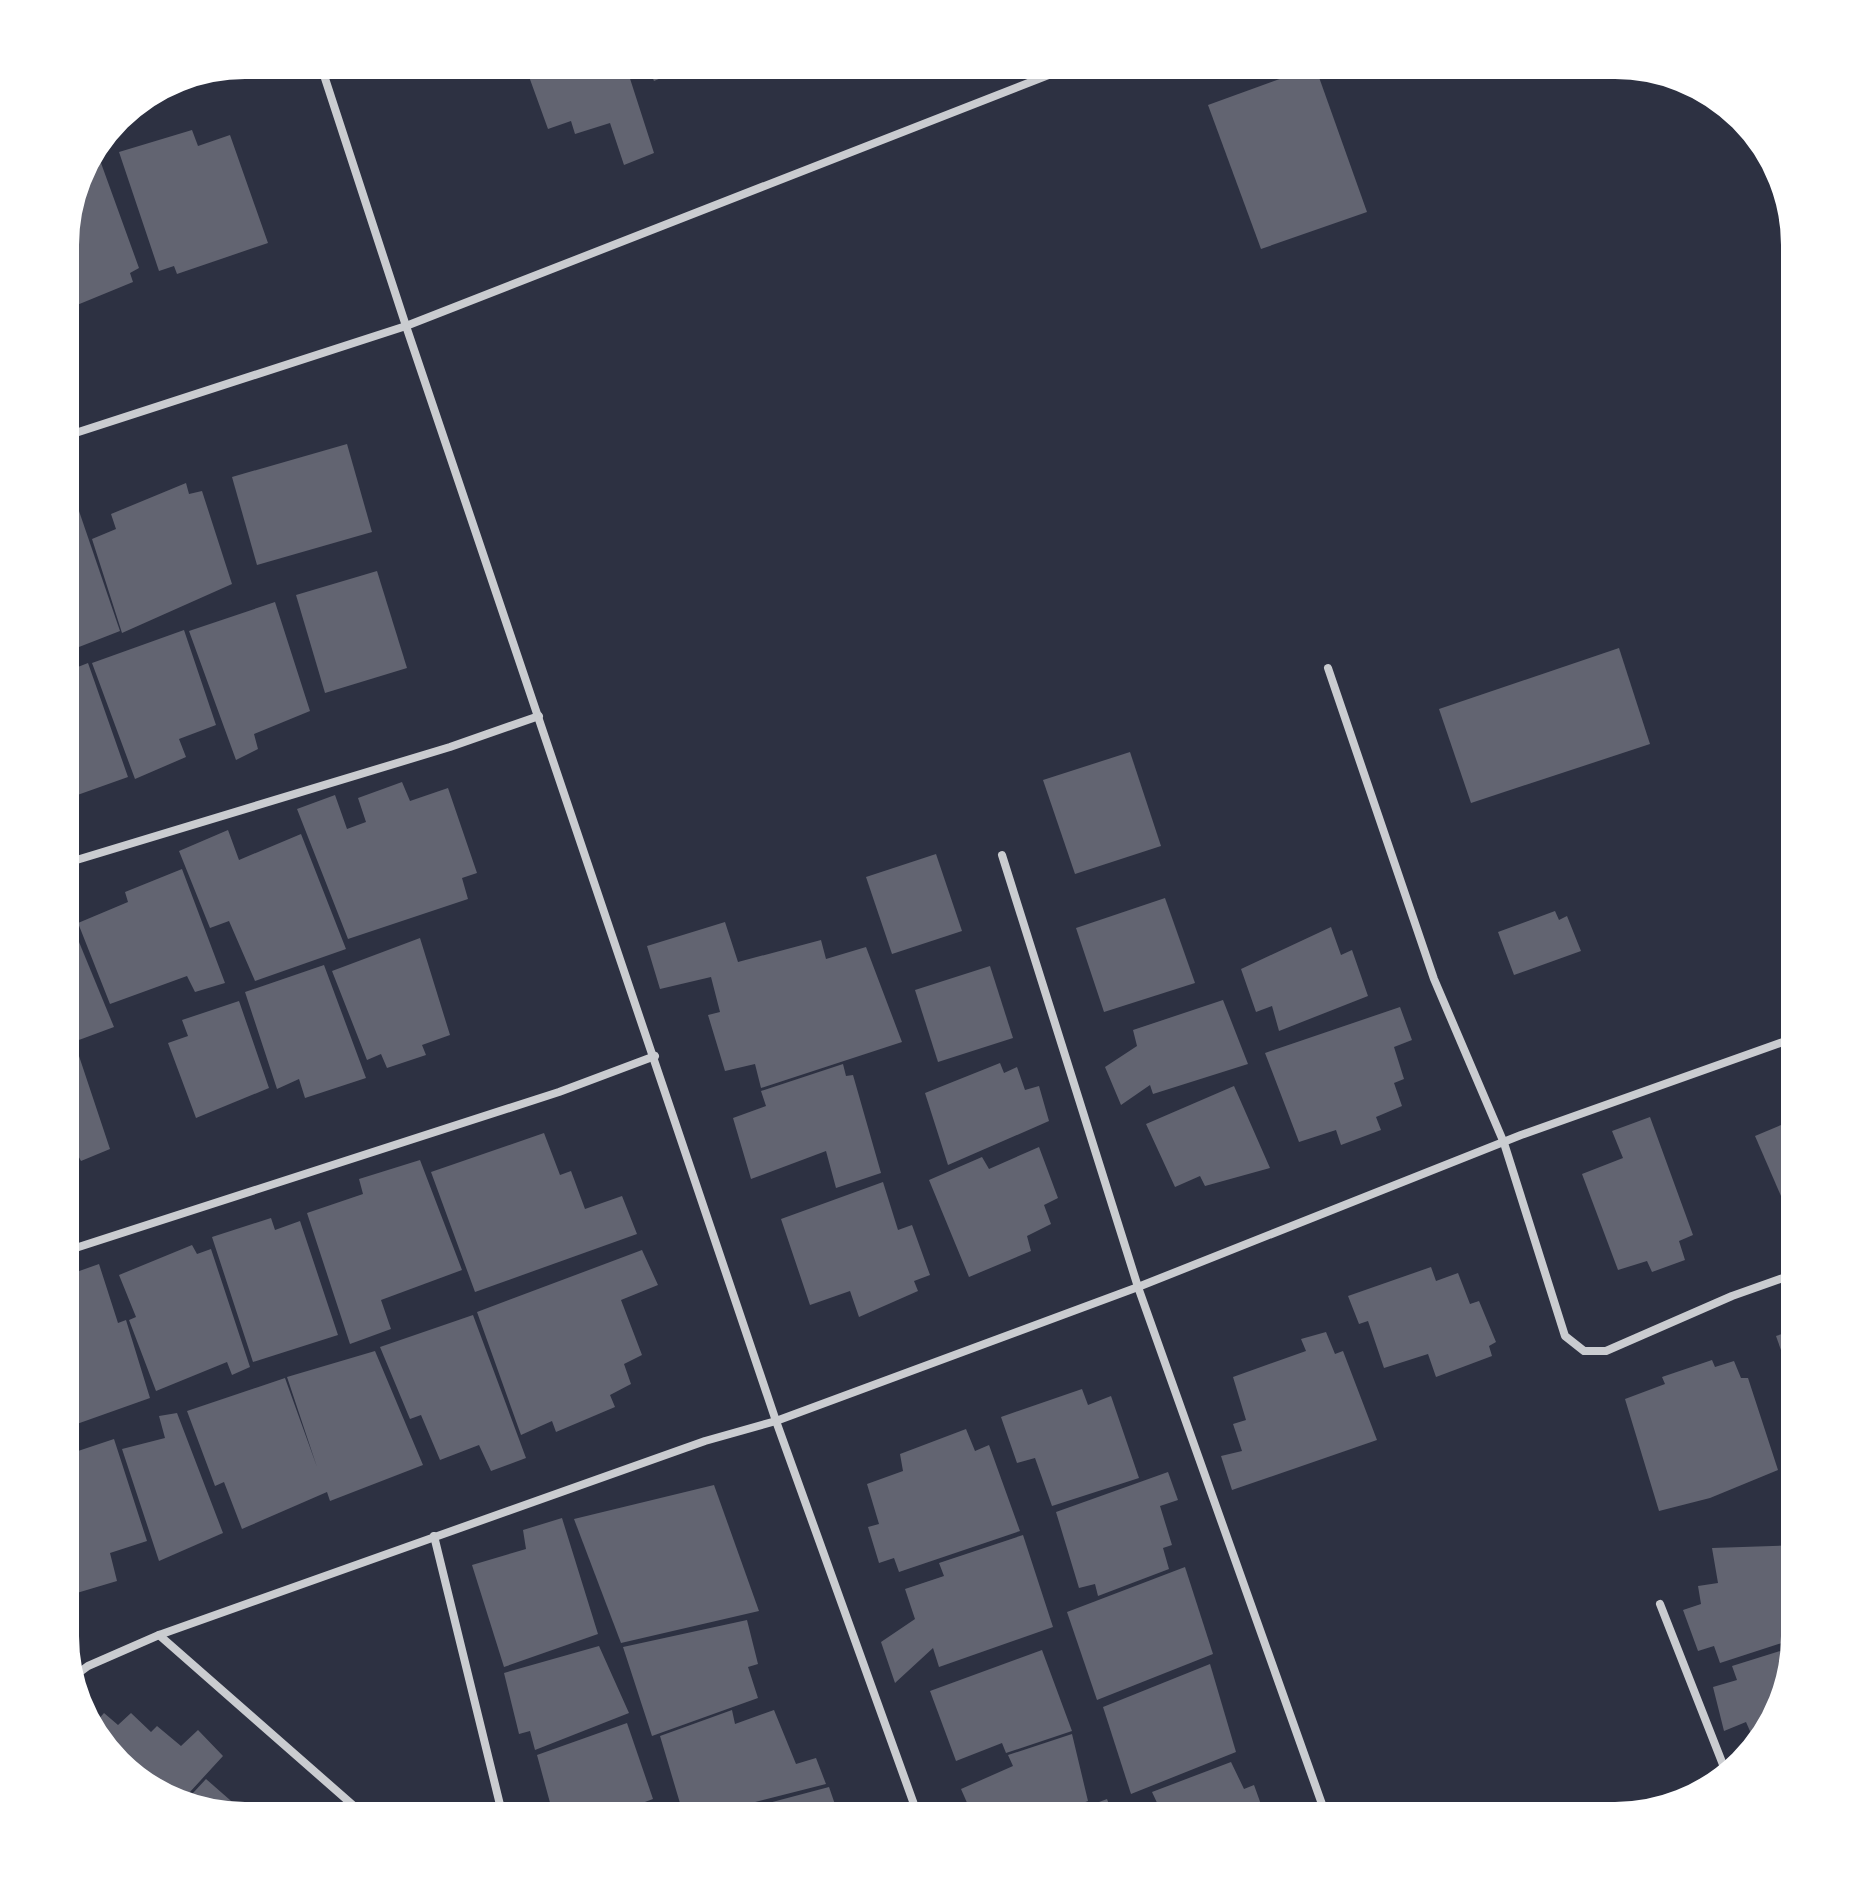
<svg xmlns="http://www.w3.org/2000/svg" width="1860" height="1881" viewBox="0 0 1860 1881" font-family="Ubuntu,sans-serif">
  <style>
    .building { fill: #626471 }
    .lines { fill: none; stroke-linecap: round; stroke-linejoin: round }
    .minor { stroke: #caccd0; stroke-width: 8 }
    .rim { fill: none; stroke: #fff; stroke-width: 10 }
  </style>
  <rect width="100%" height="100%" fill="#2d3142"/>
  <g class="building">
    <polygon points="523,60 624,60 654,153 624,165 610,123 575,134 571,121 548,129"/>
    <polygon points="645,60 704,60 654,81"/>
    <polygon points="1315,66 1367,212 1261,249 1208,105"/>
    <polygon points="192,130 198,146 230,135 268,243 177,274 174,266 159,271 119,152"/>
    <polygon points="101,163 139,268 130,273 133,282 60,312 60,233 68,205 74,203 72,194 83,190 79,168"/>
    <polygon points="347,444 372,532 257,565 232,477"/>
    <polygon points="186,483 189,494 202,491 232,584 122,633 92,539 116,529 111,514"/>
    <polygon points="79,511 120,631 61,654 60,518"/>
    <polygon points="377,571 407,668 325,693 296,595"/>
    <polygon points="275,602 310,711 254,734 258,749 236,760 189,631"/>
    <polygon points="184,630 216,725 179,739 186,757 135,779 92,663"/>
    <polygon points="1619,648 1650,744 1471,803 1439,709"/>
    <polygon points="88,663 128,777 69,798 63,784 60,785 60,674"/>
    <polygon points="1130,752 1161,846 1075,874 1043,780"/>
    <polygon points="402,782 410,801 448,788 477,873 462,878 468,899 348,939 297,809 335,795 347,829 366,822 358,798"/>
    <polygon points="228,830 239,860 301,834 346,949 255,981 229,921 210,928 179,851"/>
    <polygon points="936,854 962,931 892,954 866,877"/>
    <polygon points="182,869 225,983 195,992 187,976 110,1004 78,923 128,902 125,892"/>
    <polygon points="1165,898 1195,983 1104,1012 1076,928"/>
    <polygon points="1555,911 1559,920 1567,916 1581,951 1514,975 1498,932"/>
    <polygon points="725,922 738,962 821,940 826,959 866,947 902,1042 761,1088 755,1064 725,1071 708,1015 720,1012 711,977 660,989 647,946"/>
    <polygon points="72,925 114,1027 60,1047 60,930"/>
    <polygon points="1331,927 1341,955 1352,950 1368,996 1279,1031 1272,1006 1256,1012 1241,969"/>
    <polygon points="420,938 450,1035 422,1045 426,1055 387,1068 381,1054 367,1060 332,971"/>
    <polygon points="324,965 366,1078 305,1098 299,1079 277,1089 245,992"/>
    <polygon points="990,966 1013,1038 938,1062 915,990"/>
    <polygon points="1223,1000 1248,1064 1153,1094 1150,1085 1121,1105 1105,1067 1137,1046 1133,1030"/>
    <polygon points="239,1001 269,1088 196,1118 168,1043 188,1036 182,1020"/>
    <polygon points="1400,1007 1412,1040 1394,1047 1404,1079 1394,1083 1402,1106 1376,1117 1381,1130 1341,1145 1336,1130 1299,1142 1265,1053"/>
    <polygon points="77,1050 110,1149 81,1161 68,1137 60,1141 60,1057"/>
    <polygon points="1000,1063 1004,1073 1017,1067 1025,1090 1039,1086 1049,1121 948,1165 925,1093"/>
    <polygon points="843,1064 846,1076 853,1075 881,1173 836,1188 826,1151 751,1179 733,1118 766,1106 761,1091"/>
    <polygon points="1234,1086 1270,1168 1205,1186 1200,1176 1175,1187 1146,1124"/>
    <polygon points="1650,1117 1693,1235 1679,1241 1685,1260 1652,1272 1647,1261 1618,1270 1582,1174 1623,1158 1612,1131"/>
    <polygon points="1800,1117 1800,1188 1781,1196 1755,1136"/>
    <polygon points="544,1133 560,1175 571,1171 585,1209 622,1196 637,1234 475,1292 431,1172"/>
    <polygon points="1039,1147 1058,1198 1044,1205 1051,1224 1027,1236 1031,1251 969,1277 929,1180 982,1157 989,1169"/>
    <polygon points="420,1160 462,1270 381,1300 391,1329 350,1344 307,1213 363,1194 359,1179"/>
    <polygon points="883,1182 898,1230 912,1225 930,1275 914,1281 918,1291 859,1317 850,1291 810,1305 781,1219"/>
    <polygon points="271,1218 275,1230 300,1221 338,1335 253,1362 212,1237"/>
    <polygon points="192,1245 197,1254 211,1249 250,1367 232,1375 227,1362 156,1391 129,1320 136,1317 119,1275"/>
    <polygon points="642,1250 658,1285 621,1300 642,1355 624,1364 631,1384 610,1395 615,1407 556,1432 552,1421 521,1435 477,1312"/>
    <polygon points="99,1264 118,1323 126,1320 150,1398 74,1425 60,1386 60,1296 71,1291 68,1275"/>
    <polygon points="1431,1267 1436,1281 1458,1273 1470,1304 1479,1301 1496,1342 1489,1346 1492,1356 1436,1377 1428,1354 1384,1368 1368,1321 1359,1324 1348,1296"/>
    <polygon points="473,1315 526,1458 491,1471 479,1445 440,1460 421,1415 410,1419 380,1347"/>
    <polygon points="1800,1328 1800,1404 1776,1336"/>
    <polygon points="1326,1332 1335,1354 1343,1351 1377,1440 1232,1490 1221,1456 1242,1451 1233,1424 1246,1420 1233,1377 1306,1351 1301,1339"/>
    <polygon points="375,1351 423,1465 330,1501 327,1492 242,1529 224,1482 215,1486 187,1411 285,1378 317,1467 287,1377"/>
    <polygon points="1712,1360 1715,1367 1734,1361 1741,1378 1748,1378 1778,1470 1710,1498 1659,1511 1625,1399 1665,1384 1662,1377"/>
    <polygon points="1082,1389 1088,1405 1111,1396 1139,1478 1052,1506 1035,1458 1017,1463 1001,1417"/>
    <polygon points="177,1413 223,1533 159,1561 122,1449 165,1438 159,1416"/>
    <polygon points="966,1429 975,1451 989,1445 1020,1531 899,1572 894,1558 879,1563 868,1527 879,1524 867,1484 903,1471 900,1454"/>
    <polygon points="114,1439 147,1541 110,1553 117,1581 60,1598 60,1457"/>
    <polygon points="1168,1472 1178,1500 1160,1506 1172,1545 1163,1548 1169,1569 1098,1596 1095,1584 1079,1588 1056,1512"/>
    <polygon points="714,1485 759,1611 621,1643 574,1519"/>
    <polygon points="562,1518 598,1634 504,1667 472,1565 526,1549 523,1530"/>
    <polygon points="1023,1535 1053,1627 939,1667 933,1648 895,1683 881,1642 915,1619 905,1589 944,1576 939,1563"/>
    <polygon points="1800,1545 1800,1637 1720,1663 1714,1646 1698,1651 1683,1610 1701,1604 1698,1586 1718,1583 1712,1548"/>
    <polygon points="1185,1567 1213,1654 1097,1700 1067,1612"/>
    <polygon points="747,1620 758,1664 748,1667 758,1698 652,1736 623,1647"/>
    <polygon points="599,1646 629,1713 535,1750 530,1731 519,1734 504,1673"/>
    <polygon points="1790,1648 1794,1661 1781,1717 1771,1730 1753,1738 1746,1722 1724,1731 1713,1687 1737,1680 1732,1666"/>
    <polygon points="1042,1650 1072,1731 1006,1753 1002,1743 956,1761 930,1691"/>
    <polygon points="1210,1664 1236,1752 1131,1794 1103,1707"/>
    <polygon points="732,1710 735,1724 774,1710 796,1764 816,1758 826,1784 685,1820 660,1736"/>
    <polygon points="104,1713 118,1725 131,1713 151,1732 157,1726 181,1746 198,1730 223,1756 178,1805 164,1802 106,1758 89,1730"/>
    <polygon points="627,1723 653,1799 594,1821 555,1821 537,1755"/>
    <polygon points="1072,1734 1088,1801 1036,1821 975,1821 961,1789 1013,1766 1008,1755"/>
    <polygon points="1231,1762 1244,1789 1254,1785 1267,1821 1153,1821 1149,1809 1159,1807 1152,1792"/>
    <polygon points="206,1779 254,1821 181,1806"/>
    <polygon points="829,1787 839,1816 825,1821 701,1821"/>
    <polygon points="1107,1799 1115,1821 1049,1821"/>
    <polygon points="653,1807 658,1821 613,1821 613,1820"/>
  </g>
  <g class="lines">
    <g class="minor">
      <polyline points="319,60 406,326 776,1421 920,1821"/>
      <polyline points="60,438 406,326 1087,60"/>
      <polyline points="1328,668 1434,979 1504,1143 1565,1336 1584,1351 1606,1351 1732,1296 1800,1272"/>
      <polyline points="1002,855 1138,1287 1328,1821"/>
      <polyline points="60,865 450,747 539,716"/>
      <polyline points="60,1253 559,1092 655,1056"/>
      <polyline points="434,1536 504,1821"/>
      <polyline points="1660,1604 1729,1780"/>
      <polyline points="159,1635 371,1821"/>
      <polyline points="69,1680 88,1666 159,1635 705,1441 776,1421 1138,1287 1521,1135 1800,1036"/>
    </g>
  </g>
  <path d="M0 0H1860V1881H0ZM245 74H1615A171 171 0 0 1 1786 245V1636A171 171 0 0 1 1615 1807H245A171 171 0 0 1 74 1636V245A171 171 0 0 1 245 74Z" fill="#fff" fill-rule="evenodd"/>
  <path class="rim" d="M245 74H1615A171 171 0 0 1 1786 245V1636A171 171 0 0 1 1615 1807H245A171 171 0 0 1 74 1636V245A171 171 0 0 1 245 74Z"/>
</svg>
